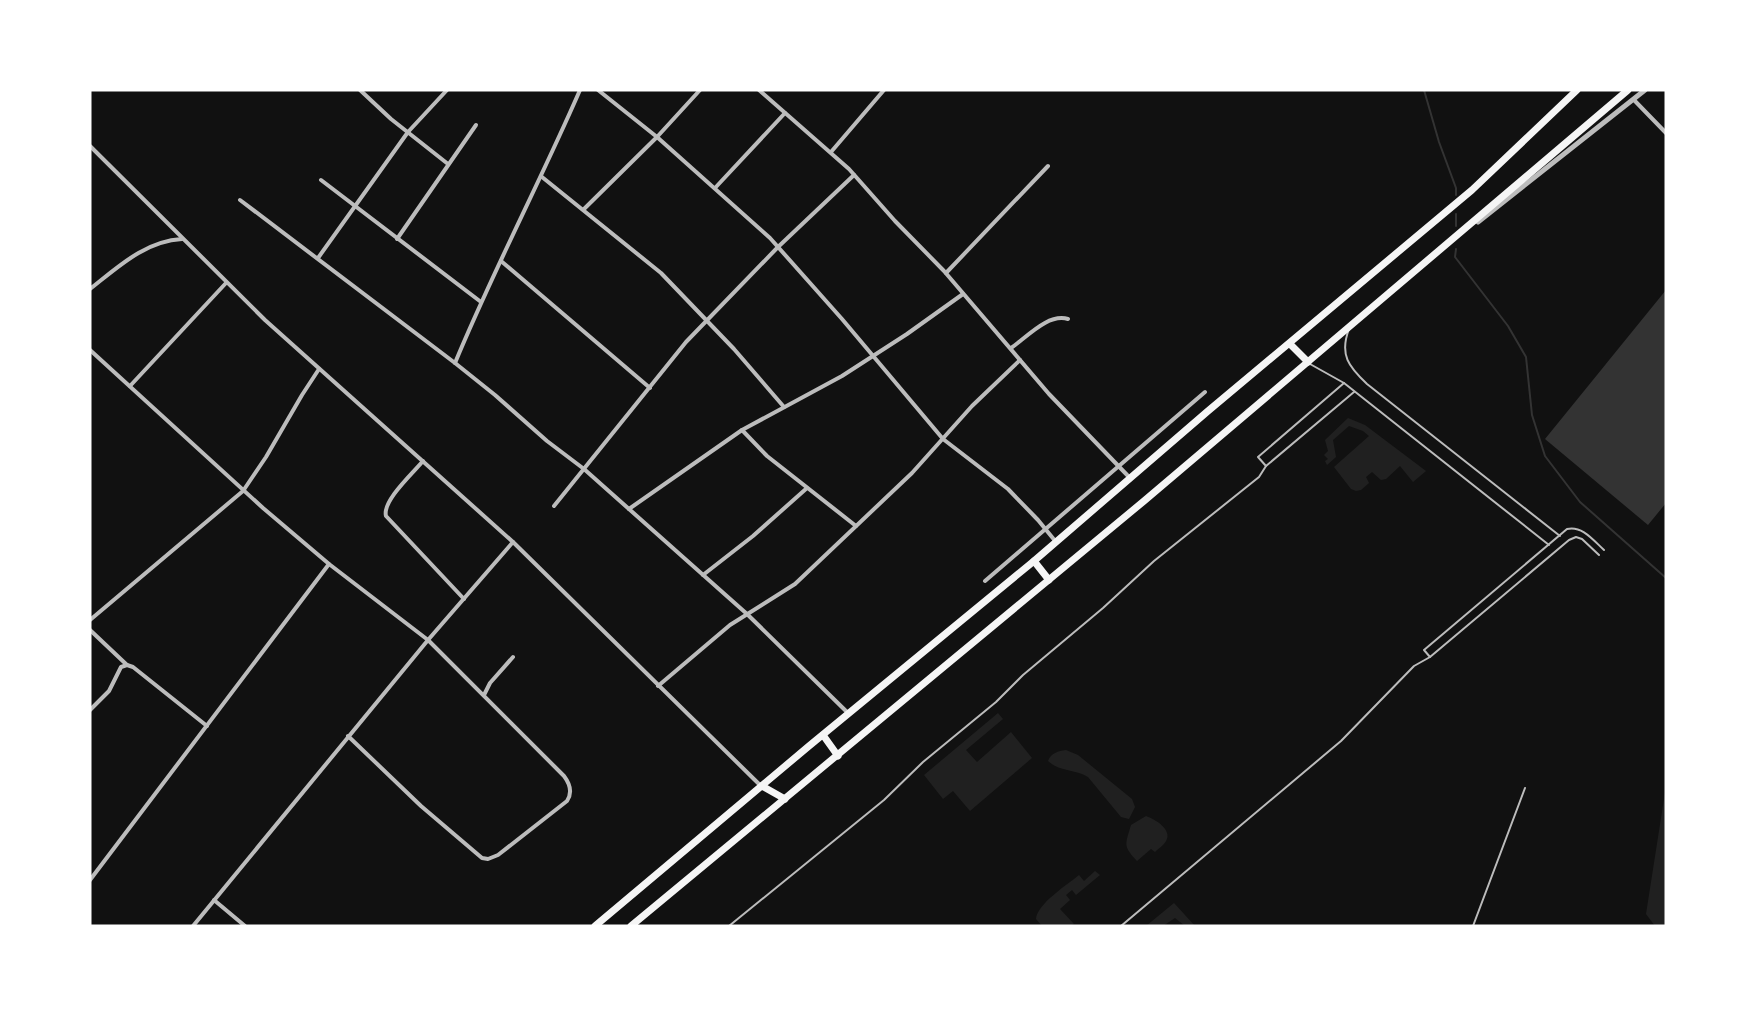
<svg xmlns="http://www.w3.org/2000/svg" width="1756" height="1016" viewBox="0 0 1756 1016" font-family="'Titillium Web',sans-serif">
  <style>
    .green { fill: #202020 }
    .water { fill: #333 }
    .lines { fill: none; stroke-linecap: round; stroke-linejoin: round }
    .stream { stroke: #333; stroke-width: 2 }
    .service { stroke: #bcbcbc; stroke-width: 2 }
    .minor { stroke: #bcbcbc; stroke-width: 4 }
    .tertiary { stroke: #bcbcbc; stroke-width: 5 }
    .trunk { stroke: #f5f5f5; stroke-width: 7 }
  </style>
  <rect width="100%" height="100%" fill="#111"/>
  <g class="green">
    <polygon points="1348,418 1365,425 1426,471 1413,482 1400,466 1386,479 1381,480 1372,472 1366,477 1369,483 1361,490 1356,491 1351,489 1334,467 1369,436 1363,431 1349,426 1333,440 1336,457 1327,465 1325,461 1328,459 1324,455 1328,451 1325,440"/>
    <polygon points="998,713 1003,719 966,750 977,762 1011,732 1032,758 970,811 953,791 943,799 924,775"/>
    <path d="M1066,750L1078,755L1132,799L1135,807L1129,819L1121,817L1088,777C1075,769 1060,772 1048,761C1051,753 1058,751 1066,750Z"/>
    <polygon points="1666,786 1666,926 1655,926 1646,914"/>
    <path d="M1146,816C1155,819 1173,830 1166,841C1164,845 1158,849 1155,852L1151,849L1137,861C1123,846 1125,845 1131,825Z"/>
    <path d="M1095,871L1100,875L1076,895L1072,890L1066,895L1070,900L1060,909L1074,924L1070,926H1042L1036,919C1037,904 1067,885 1079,875L1084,881Z"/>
    <polygon points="1174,903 1195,926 1185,926 1175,918 1163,926 1146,926"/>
  </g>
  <polygon class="water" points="1666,290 1666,503 1648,525 1545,439"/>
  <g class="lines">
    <g class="stream">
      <polyline points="1424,90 1439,142 1456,188 1456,195"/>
      <polyline points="1456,226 1456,214"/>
      <polyline points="1456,249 1455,257 1508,326 1526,357 1532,415 1545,456 1580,502 1666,578"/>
    </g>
    <g class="service">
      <path d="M1349,329C1339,355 1349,367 1367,384L1560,536"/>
      <polyline points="1310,364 1344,383 1549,545"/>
      <polyline points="1266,466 1258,457 1344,383"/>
      <path d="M1430,657L1424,650L1567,529C1582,525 1594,541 1604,550"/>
      <polyline points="729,926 884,800 923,762 996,702 1023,675 1103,608 1154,561 1259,477 1266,466 1354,392"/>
      <polyline points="1121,926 1341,741 1414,666 1430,657 1569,540 1576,537 1582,539 1599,555"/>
      <polyline points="1473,926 1525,788"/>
    </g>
    <g class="minor">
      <polyline points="360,90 391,119 448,164"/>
      <polyline points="598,90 657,137 770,238 842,319 943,439 1008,489 1038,520 1056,542"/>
      <polyline points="759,90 849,169 895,221 944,271 1049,394 1130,478"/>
      <polyline points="1634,100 1666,133"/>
      <polyline points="90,146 265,320 513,542 761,786"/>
      <polyline points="831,152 884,90"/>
      <polyline points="542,177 661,273 734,349 784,407"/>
      <polyline points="321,180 481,302"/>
      <polyline points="715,188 785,113"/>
      <polyline points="240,200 455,363 495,395 547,441 584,469 747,614 848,713"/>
      <polyline points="584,209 657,137 700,90"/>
      <polyline points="397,239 476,125"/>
      <polyline points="318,258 408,132 447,90"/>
      <polyline points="501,261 650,388"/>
      <polyline points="946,273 1048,166"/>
      <path d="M90,289C118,267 145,241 182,239"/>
      <path d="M1011,348C1027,337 1048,313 1068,319"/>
      <path d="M90,350L263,508L329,564L428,640L564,776C570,784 573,792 567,801L498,855L488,859L482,858L421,806L348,736"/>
      <path d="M455,363C493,271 540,182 580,90"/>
      <polyline points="130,386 226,283"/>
      <polyline points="742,430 767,456 856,526"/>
      <path d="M423,461C413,473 382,501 386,516L464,599"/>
      <polyline points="554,506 686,342 778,247 854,175"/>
      <polyline points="629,509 742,430 842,376 907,334 963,294"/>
      <polyline points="703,575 753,536 807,488"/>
      <polyline points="985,581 1205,392"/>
      <polyline points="90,620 243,491 266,457 302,395 319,369"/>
      <polyline points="90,630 127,665"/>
      <polyline points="658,686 730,625 795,584 912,473 972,406 1020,360"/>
      <polyline points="484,695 490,683 513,657"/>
      <polyline points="90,710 109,691 121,667 127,665 133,667 207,726"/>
      <polyline points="90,880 329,564"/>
      <polyline points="214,900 245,926"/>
      <polyline points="193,926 428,640 513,542"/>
    </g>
    <polyline class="tertiary" points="1478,222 1645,90"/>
    <g class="trunk">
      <polyline points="1290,344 1308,362"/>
      <polyline points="1034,561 1049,580"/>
      <polyline points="823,735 838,756"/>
      <polyline points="762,786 785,799"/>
      <polyline points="595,926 809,746 1034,561 1208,411 1472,190 1577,90"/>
      <polyline points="631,926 1144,501 1628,90"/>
    </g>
  </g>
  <rect width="1756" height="1016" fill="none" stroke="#ffffff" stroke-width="183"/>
</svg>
